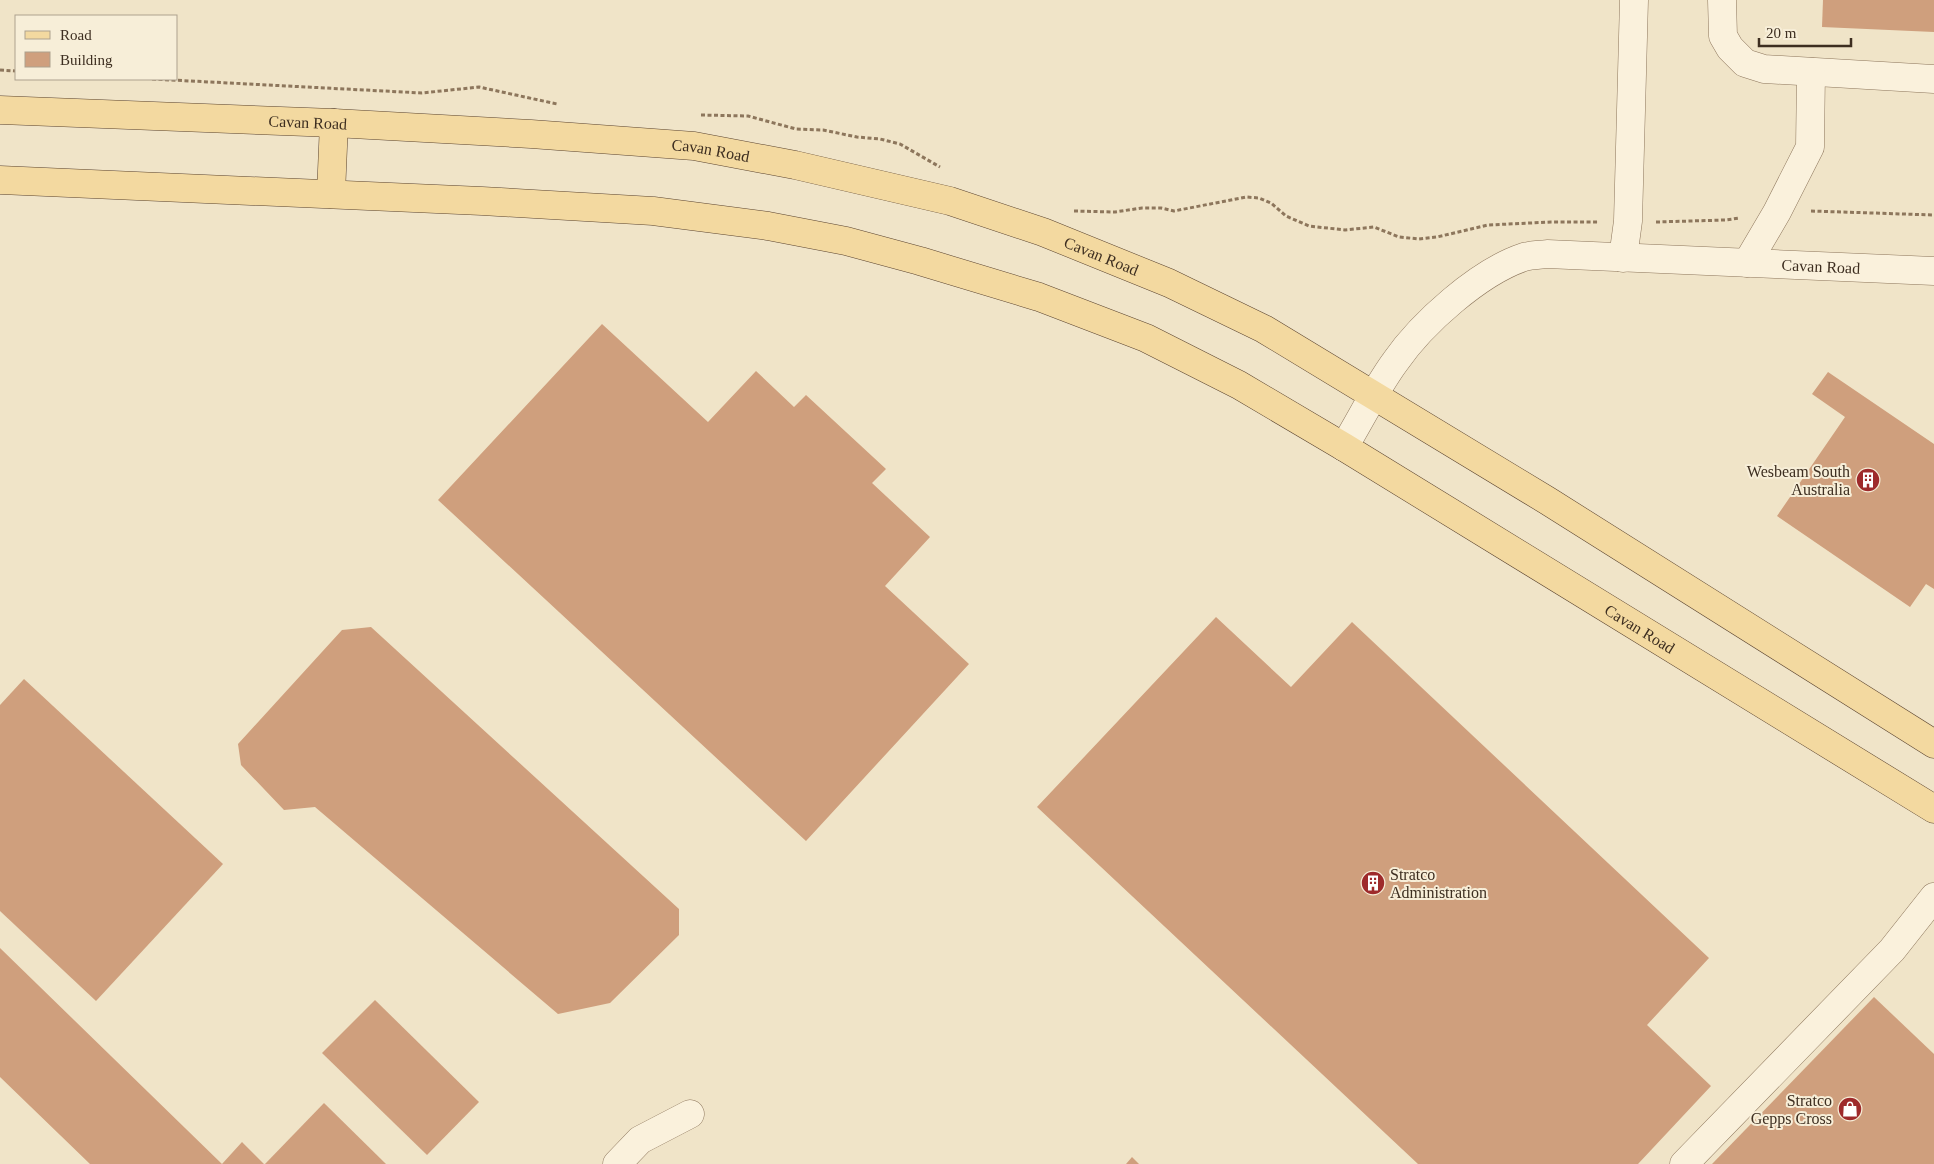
<svg xmlns="http://www.w3.org/2000/svg" width="1934" height="1164" viewBox="0 0 1934 1164" font-family="'Times New Roman',serif">
  <style>
    .building { fill: #cf9f7d }
    .lines { fill: none; stroke-linecap: round; stroke-linejoin: round }
    .minor-casing { stroke: #8d765c; stroke-width: 29 }
    .major-casing { stroke: #5b4430; stroke-width: 29 }
    .path { stroke: #8d765c; stroke-width: 3; stroke-dasharray: 4 2.5; stroke-linecap: butt }
    .minor { stroke: #faf1dc; stroke-width: 28 }
    .major { stroke: #f3d9a0; stroke-width: 28 }
    .labels { text-anchor: middle; stroke-width: 4; stroke-linejoin: round; paint-order: stroke }
    .street-label { font-size: 16px; fill: #3d2e20; stroke: #f7eed8 }
    .poi-label { font-size: 16px; fill: #3d2e20; stroke: #f7eed8; text-anchor: end }
  </style>
  <rect width="100%" height="100%" fill="#f0e4c8"/>
  <g class="building">
    <polygon points="1823,0 1934,0 1934,32 1822,27"/>
    <polygon points="602,324 708,422 756,371 794,407 806,395 886,469 872,483 930,537 885,586 969,664 806,841 438,500"/>
    <polygon points="1828,372 1934,444 1934,589 1926,584 1910,607 1777,516 1845,417 1812,394"/>
    <polygon points="1216,617 1291,687 1352,622 1709,958 1647,1025 1711,1086 1638,1164 1418,1164 1037,807"/>
    <polygon points="371,627 679,909 679,935 610,1003 558,1014 315,807 284,810 241,765 238,744 342,630"/>
    <polygon points="24,679 223,864 96,1001 0,911 0,705"/>
    <polygon points="0,948 222,1164 242,1142 264,1164 90,1164 0,1077"/>
    <polygon points="1874,997 1934,1054 1934,1164 1712,1164"/>
    <polygon points="375,1000 479,1102 427,1155 322,1053"/>
    <polygon points="324,1103 386,1164 265,1164"/>
    <polygon points="1132,1157 1139,1164 1126,1164"/>
  </g>
  <g class="lines">
    <g class="minor-casing">
      <g id="minor">
        <polyline points="1722,0 1723,36 1730,48 1745,63 1764,69 1934,79"/>
        <polyline points="1623,258 1628,221 1634,0"/>
        <polyline points="1747,263 1777,212 1810,147 1811,72"/>
        <path id="s1" d="M1344,447C1361,419 1376,388 1395,362C1422,323 1479,272 1524,257C1531,255 1540,255 1547,254L1934,271"/>
        <polyline points="617,1164 640,1140 690,1114"/>
        <polyline points="1684,1164 1892,950 1934,897"/>
      </g>
    </g>
    <g class="major-casing">
      <g id="major">
        <path id="s2" d="M0,110L334,123L531,134L694,146L795,165L950,201L1043,232L1169,283L1264,329L1548,501L1934,744"/>
        <path id="s3" d="M0,180L482,201L653,211L768,226L846,241L920,261L1039,297L1146,338L1239,385L1344,447L1934,809"/>
        <polyline points="331,194 334,123"/>
      </g>
    </g>
    <g class="path">
      <polyline points="0,70 16,71"/>
      <polyline points="152,79 422,93 479,87 557,104"/>
      <polyline points="701,115 748,116 796,129 823,130 857,137 880,139 900,144 940,167"/>
      <polyline points="1074,211 1115,212 1142,208 1161,208 1174,211 1246,197 1259,198 1271,203 1286,216 1309,226 1345,230 1374,227 1399,237 1419,239 1437,237 1488,225 1551,222 1598,222"/>
      <polyline points="1811,211 1934,215"/>
      <polyline points="1656,222 1725,220 1740,218"/>
    </g>
    <use href="#minor" class="minor"/>
    <use href="#major" class="major"/>
  </g>
  <defs>
    <g id="building-disc" transform="scale(1.25)"><circle r="9.5" fill="#9e2a2b" stroke="#f7eed8"/><path d="M-4-6H4V6H1V3H-1V6H-4ZM-2.5-4.3h1.7v1.8h-1.7ZM.8-4.3h1.7v1.8H.8ZM-2.5-1h1.7V.8h-1.7ZM.8-1h1.7V.8H.8Z" fill="#fff"/></g>
    <g id="shop-disc" transform="scale(1.25)"><circle r="9.5" fill="#9e2a2b" stroke="#f7eed8"/><path d="M-5-2.5h2.3a2.7 3.5 0 0 1 5.4 0H5L5.5 6h-11ZM-1.5-2.5h3a1.5 2.3 0 0 0-3 0Z" fill="#fff"/></g>
  </defs>
  <g fill-rule="evenodd">
    <use href="#building-disc" x="1868" y="480"/>
    <use href="#building-disc" x="1373" y="883"/>
    <use href="#shop-disc" x="1850" y="1109"/>
  </g>
  <g class="labels">
    <g class="street-label">
      <text dy="6" stroke="none"><textPath href="#s2" startOffset="308">Cavan Road</textPath></text>
      <text dy="6" stroke="none"><textPath href="#s2" startOffset="712">Cavan Road</textPath></text>
      <text dy="6" stroke="none"><textPath href="#s2" startOffset="1118">Cavan Road</textPath></text>
      <text dy="6" stroke="none"><textPath href="#s1" startOffset="565">Cavan Road</textPath></text>
      <text dy="6" stroke="none"><textPath href="#s3" startOffset="1738">Cavan Road</textPath></text>
    </g>
    <g class="poi-label">
      <text x="1850" y="477">Wesbeam South<tspan x="1850" dy="18">Australia</tspan></text>
      <text x="1390" y="880" text-anchor="start">Stratco<tspan x="1390" dy="18">Administration</tspan></text>
      <text x="1832" y="1106">Stratco<tspan x="1832" dy="18">Gepps Cross</tspan></text>
    </g>
  </g>
  <rect x="15" y="15" width="162" height="65" fill="#f7eed8" stroke="#ada18e"/>
  <rect x="25" y="31" width="25" height="8" fill="#f3d9a0" stroke="#ada18e"/>
  <text x="60" y="40" font-size="15" fill="#3d2e20">Road</text>
  <rect x="25" y="52" width="25" height="15" fill="#cf9f7d" stroke="#ada18e"/>
  <text x="60" y="65" font-size="15" fill="#3d2e20">Building</text>
  <path d="M1759 38v8h92v-8" fill="none" stroke="#3d2e20" stroke-width="2.5"/>
  <text x="1766" y="38" font-size="15" fill="#3d2e20" stroke="#f7eed8" stroke-width="4" paint-order="stroke">20 m</text>
</svg>
